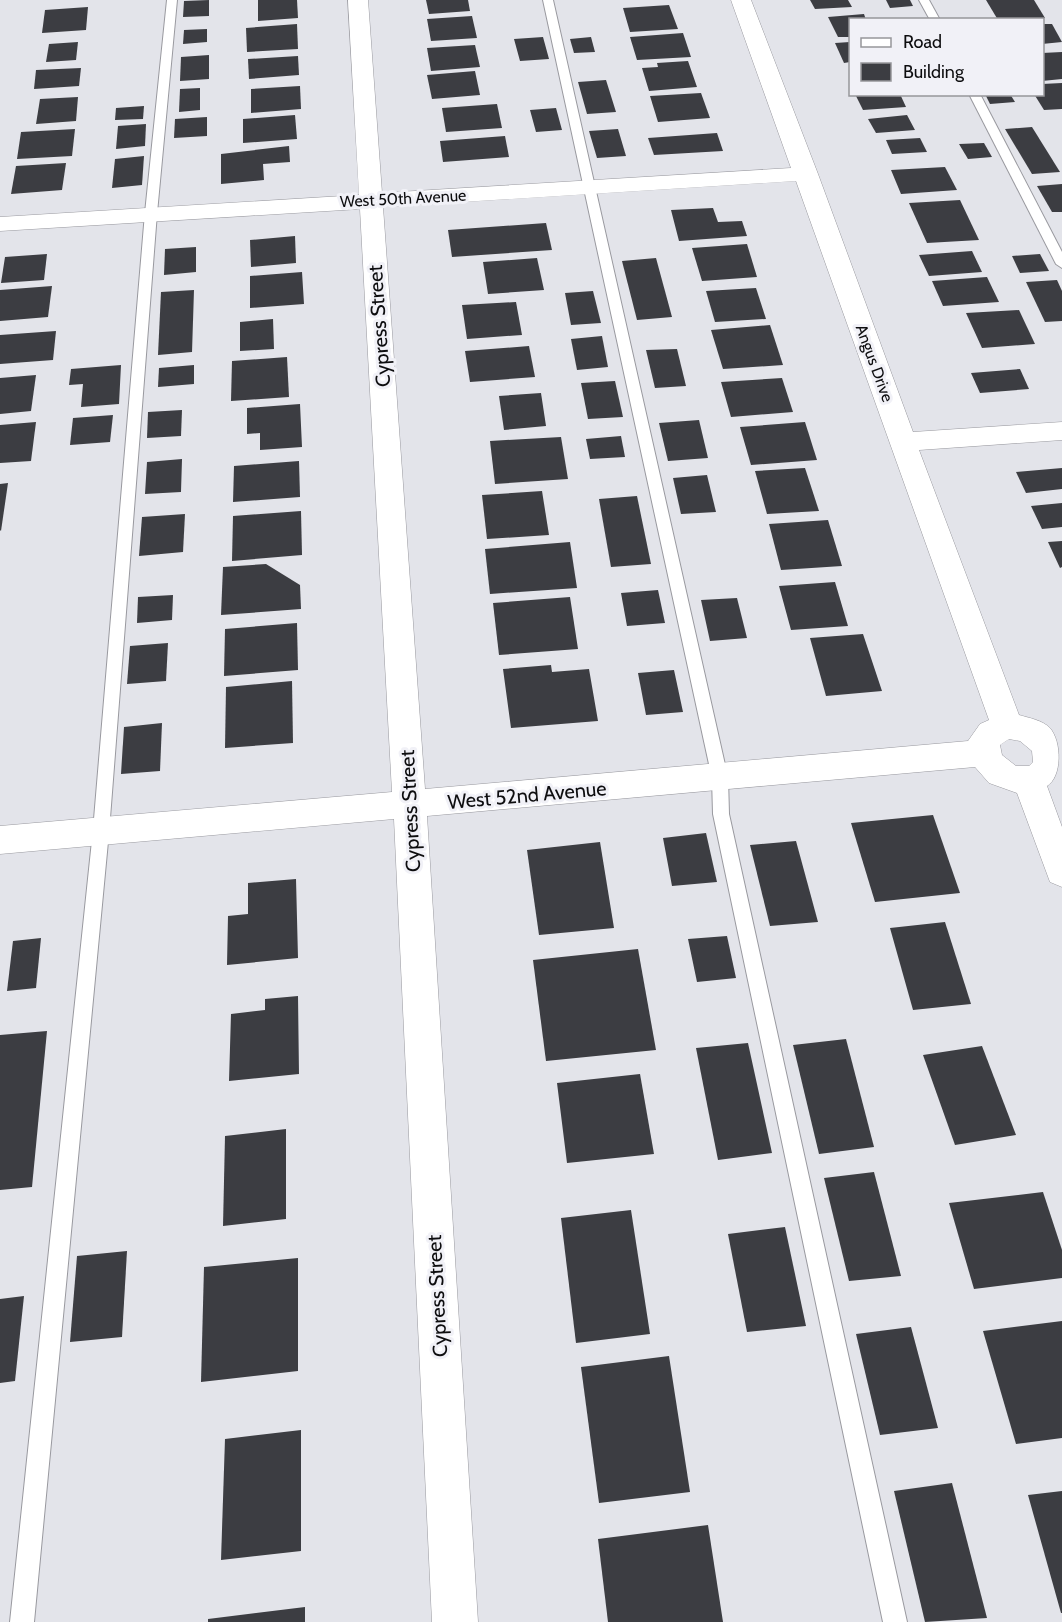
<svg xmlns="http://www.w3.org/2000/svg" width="1062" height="1622" viewBox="0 0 1062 1622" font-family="Cabin,sans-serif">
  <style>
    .building { fill: #3c3d42 }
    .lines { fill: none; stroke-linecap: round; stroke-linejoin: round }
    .service-casing { stroke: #99999f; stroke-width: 2 }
    .minor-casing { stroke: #99999f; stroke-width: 1 }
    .service { fill: #fff; fill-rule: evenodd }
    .minor { fill: #fff; fill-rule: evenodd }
    .labels { text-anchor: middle; stroke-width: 6; stroke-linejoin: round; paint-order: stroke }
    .far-street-label { font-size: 16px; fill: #0d0d0f; stroke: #f1f1f7 }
    .street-label { font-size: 20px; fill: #0d0d0f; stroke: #f1f1f7 }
  </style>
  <rect width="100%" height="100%" fill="#e3e4ea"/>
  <g class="building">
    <polygon points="209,0 209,16 183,17 184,1"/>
    <polygon points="258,0 297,0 298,18 258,21"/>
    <polygon points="426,0 468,0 470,11 429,14"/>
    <polygon points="810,0 848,0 852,7 815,9"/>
    <polygon points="886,0 910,0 913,6 890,8"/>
    <polygon points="986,0 1034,0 1045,18 998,20"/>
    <polygon points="669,5 678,29 630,32 623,8"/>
    <polygon points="88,7 86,30 42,33 45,10"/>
    <polygon points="864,14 866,20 850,20 850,37 838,37 828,17"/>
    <polygon points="472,16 477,38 431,41 427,19"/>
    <polygon points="297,24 298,49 247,52 246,28"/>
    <polygon points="1042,24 1052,24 1062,42 1042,44"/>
    <polygon points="207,29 207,42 183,44 184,30"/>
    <polygon points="683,33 691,57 637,60 630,37"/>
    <polygon points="543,37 549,59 520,61 514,39"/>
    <polygon points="591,37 595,52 574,53 570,39"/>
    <polygon points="78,42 76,60 46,62 49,44"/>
    <polygon points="850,42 850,62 844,63 835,43"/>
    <polygon points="475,45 480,67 431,71 427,48"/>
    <polygon points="1062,52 1062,79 1042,81 1042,53"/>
    <polygon points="209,55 209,79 180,81 181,57"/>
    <polygon points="298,56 299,75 249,79 248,59"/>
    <polygon points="688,61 697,87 649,91 642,68 658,67 657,63"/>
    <polygon points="81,68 79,86 34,89 36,70"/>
    <polygon points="475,71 480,95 432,99 427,75"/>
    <polygon points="606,80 616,112 587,114 578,82"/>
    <polygon points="1062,83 1062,109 1044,110 1034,94 1042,94 1042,84"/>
    <polygon points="300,86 301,109 251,113 251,89"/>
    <polygon points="200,88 200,110 179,112 180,89"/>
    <polygon points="701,93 710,118 658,122 650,96"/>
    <polygon points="855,94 900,94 906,107 863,110"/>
    <polygon points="985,94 1010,94 1015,102 990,104"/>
    <polygon points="78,97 76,121 36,124 40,99"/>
    <polygon points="497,104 502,128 446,132 442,108"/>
    <polygon points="144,106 143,119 115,120 116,108"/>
    <polygon points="556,108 562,130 536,132 530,110"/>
    <polygon points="295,115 297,139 243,143 243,119"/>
    <polygon points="907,115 915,130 876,133 868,119"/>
    <polygon points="207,117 207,136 174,138 175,119"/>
    <polygon points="146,124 145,146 116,149 118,126"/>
    <polygon points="1032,127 1060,172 1032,174 1005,129"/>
    <polygon points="75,129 72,156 17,159 21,132"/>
    <polygon points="618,129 626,156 597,158 589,131"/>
    <polygon points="717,133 723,151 654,155 648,138"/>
    <polygon points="505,136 509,157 443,162 440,141"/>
    <polygon points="920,138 927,152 892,154 886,140"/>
    <polygon points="984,143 992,157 968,159 959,144"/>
    <polygon points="289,146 290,162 263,164 264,180 221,184 221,154"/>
    <polygon points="144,156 142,185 112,188 115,159"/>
    <polygon points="66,163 62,190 11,194 16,166"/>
    <polygon points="945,167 957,190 901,194 891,170"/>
    <polygon points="1062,184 1062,212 1052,212 1037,186"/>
    <polygon points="960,200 979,240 927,243 909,203"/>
    <polygon points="713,208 718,222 742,221 747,236 679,241 671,210"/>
    <polygon points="546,223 552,250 452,257 448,230"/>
    <polygon points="295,236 296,263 251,267 250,240"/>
    <polygon points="747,244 757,277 702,281 692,248"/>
    <polygon points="196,247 196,272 164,275 165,249"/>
    <polygon points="972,251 982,272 929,276 919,255"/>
    <polygon points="47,254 44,280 1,283 5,257"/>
    <polygon points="1040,254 1049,271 1020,273 1012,256"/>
    <polygon points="537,258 544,290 488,294 483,262"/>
    <polygon points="656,258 672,317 637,320 622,261"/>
    <polygon points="302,272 304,304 250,308 250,276"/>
    <polygon points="987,277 999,302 943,306 932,281"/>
    <polygon points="1057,280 1062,291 1062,321 1045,322 1026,282"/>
    <polygon points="52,286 48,317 0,321 0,290"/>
    <polygon points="756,288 766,319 715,322 706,291"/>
    <polygon points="194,290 192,352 158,355 161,292"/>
    <polygon points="593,291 601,323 571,325 565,293"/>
    <polygon points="516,302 522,335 467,339 462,305"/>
    <polygon points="1019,310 1035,344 982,348 966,313"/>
    <polygon points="273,319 274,349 240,351 240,322"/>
    <polygon points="770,325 783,365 723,369 711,330"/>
    <polygon points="56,331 53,360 0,364 0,335"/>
    <polygon points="602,336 608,367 577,370 571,339"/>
    <polygon points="529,346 535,377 470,382 465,351"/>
    <polygon points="677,349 686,386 655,388 646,350"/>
    <polygon points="287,357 289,397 231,401 232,361"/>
    <polygon points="121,365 119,404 81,407 83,384 69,385 71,369"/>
    <polygon points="194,365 194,384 158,387 159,368"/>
    <polygon points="1020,369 1029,389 980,393 971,373"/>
    <polygon points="36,375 31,411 0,414 0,378"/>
    <polygon points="782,378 793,412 731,417 721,382"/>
    <polygon points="615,381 623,417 588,419 581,383"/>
    <polygon points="541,393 546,426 504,430 499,396"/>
    <polygon points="300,404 302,447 260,450 260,433 247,434 247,408"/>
    <polygon points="182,410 181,436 147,438 148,412"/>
    <polygon points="113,415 110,442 70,445 73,418"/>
    <polygon points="699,420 708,458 668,461 659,423"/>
    <polygon points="36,422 31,461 0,463 0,425"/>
    <polygon points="805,422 817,460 751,465 740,427"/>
    <polygon points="621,436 625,457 590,459 586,439"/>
    <polygon points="561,437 568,479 495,484 490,441"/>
    <polygon points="182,459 181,492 145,494 147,462"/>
    <polygon points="299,461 300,497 233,502 234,466"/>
    <polygon points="805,468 819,511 767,514 755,471"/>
    <polygon points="1062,468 1062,489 1026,493 1016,472"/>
    <polygon points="707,475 716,512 681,514 673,478"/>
    <polygon points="8,483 1,531 0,530 0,484"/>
    <polygon points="542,491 549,535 487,539 482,495"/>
    <polygon points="637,496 651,564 611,567 599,499"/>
    <polygon points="1062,503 1062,527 1042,529 1031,506"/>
    <polygon points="301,511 302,555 232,561 233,516"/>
    <polygon points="185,514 183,552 139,556 142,517"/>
    <polygon points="828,520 842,566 781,570 769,524"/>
    <polygon points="1062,541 1062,567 1060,568 1048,542"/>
    <polygon points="570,542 577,588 490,594 485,549"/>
    <polygon points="266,564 300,585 301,609 221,615 223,567"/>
    <polygon points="835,582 848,626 791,630 779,586"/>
    <polygon points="658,590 665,623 627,626 621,593"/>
    <polygon points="173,595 172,620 137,623 138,597"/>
    <polygon points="570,597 578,649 499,655 493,603"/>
    <polygon points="737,598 747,638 710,641 701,600"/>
    <polygon points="297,623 298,670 224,676 225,629"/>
    <polygon points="863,634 882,691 826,696 810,638"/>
    <polygon points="168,643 166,681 127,684 130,646"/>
    <polygon points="551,665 552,672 589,669 598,721 511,728 503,669"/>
    <polygon points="674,670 683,712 646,715 638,673"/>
    <polygon points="292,681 293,743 225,748 226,687"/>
    <polygon points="162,723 160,771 121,774 124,727"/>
    <polygon points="933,815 960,893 875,902 851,823"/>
    <polygon points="706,833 717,882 672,886 663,838"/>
    <polygon points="796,841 818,922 770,926 750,845"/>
    <polygon points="600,842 614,928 539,935 527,850"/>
    <polygon points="296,879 298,958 227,965 228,916 248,914 248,883"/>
    <polygon points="945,922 971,1004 913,1010 890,928"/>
    <polygon points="727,936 736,978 697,982 688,939"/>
    <polygon points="41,938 36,988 7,991 13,941"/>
    <polygon points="638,949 656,1050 546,1061 533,960"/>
    <polygon points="298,996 299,1074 229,1081 231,1014 265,1010 265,999"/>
    <polygon points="47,1031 32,1187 0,1190 0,1035"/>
    <polygon points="846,1039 874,1147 819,1154 793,1045"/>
    <polygon points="748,1043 772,1153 718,1160 696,1048"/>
    <polygon points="982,1046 1016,1135 955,1145 923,1055"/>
    <polygon points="640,1074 654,1154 567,1163 557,1083"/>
    <polygon points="286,1129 286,1219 223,1226 225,1136"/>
    <polygon points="874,1172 901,1276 849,1281 824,1178"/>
    <polygon points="1043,1192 1062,1250 1062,1278 974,1289 949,1203"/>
    <polygon points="631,1210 650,1334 576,1343 561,1218"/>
    <polygon points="785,1227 806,1326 747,1332 728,1234"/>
    <polygon points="127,1251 122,1337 70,1342 77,1256"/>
    <polygon points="298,1258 298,1371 201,1382 204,1267"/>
    <polygon points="24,1296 15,1381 0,1383 0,1299"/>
    <polygon points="1062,1321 1062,1438 1016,1444 983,1331"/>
    <polygon points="911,1327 938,1428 880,1435 856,1334"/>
    <polygon points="669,1356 690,1492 599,1503 581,1367"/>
    <polygon points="301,1430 301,1551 221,1560 225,1439"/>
    <polygon points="952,1483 987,1618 925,1622 894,1491"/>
    <polygon points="1062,1491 1062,1613 1061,1613 1028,1495"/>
    <polygon points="708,1525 723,1622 608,1622 598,1539"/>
    <polygon points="305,1607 305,1622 208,1622 208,1619"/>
  </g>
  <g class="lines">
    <g class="service-casing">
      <g id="service">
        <polygon points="167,0 177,0 157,213 109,831 34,1622 10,1622 93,831 145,213"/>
        <polygon points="543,0 553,0 728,778 729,814 907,1622 883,1622 713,814 712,778"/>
        <polygon points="919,0 929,0 940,20 930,20"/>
        <polygon points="969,94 980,94 1062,252 1062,268 1056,264"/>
      </g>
    </g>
    <g class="minor-casing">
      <path id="minor" d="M348,0H368L382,193L791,168L731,0H751L818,174L913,432L1062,422V440L919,450L1019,715C1029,718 1042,720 1050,728C1062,742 1062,777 1047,786L1062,827V887L1050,882L1017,793L989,783L975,767L427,816L478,1622H432L394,819L0,854V826L392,792L360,209L0,231V217L359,195ZM796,181L989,720L980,724L968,741L425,789L383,207ZM1009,739L1020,741L1032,751L1033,762L1029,766H1016L1002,755L1000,745Z"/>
    </g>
    <use href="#service" class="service"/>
    <use href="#minor" class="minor"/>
  </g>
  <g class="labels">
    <g class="far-street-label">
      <text transform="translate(403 198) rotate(-3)" y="6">West 50th Avenue</text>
      <text transform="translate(875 363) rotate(70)" y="6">Angus Drive</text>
    </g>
    <g class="street-label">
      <text transform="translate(379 326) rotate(-94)" y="7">Cypress Street</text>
      <text transform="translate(527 795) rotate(-5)" y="7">West 52nd Avenue</text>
      <text transform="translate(410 811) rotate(-93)" y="7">Cypress Street</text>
      <text transform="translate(437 1296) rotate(-93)" y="7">Cypress Street</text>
    </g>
  </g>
  <rect x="849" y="18" width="195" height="78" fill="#f1f1f7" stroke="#96969a" stroke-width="1.5"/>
  <rect x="861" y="38" width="30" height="9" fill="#ffffff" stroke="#96969a" stroke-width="1.5"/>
  <text x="903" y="48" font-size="18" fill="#0d0d0f">Road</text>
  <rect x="861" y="63" width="30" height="18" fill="#3c3d42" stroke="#96969a" stroke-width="1.5"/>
  <text x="903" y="78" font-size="18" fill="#0d0d0f">Building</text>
</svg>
